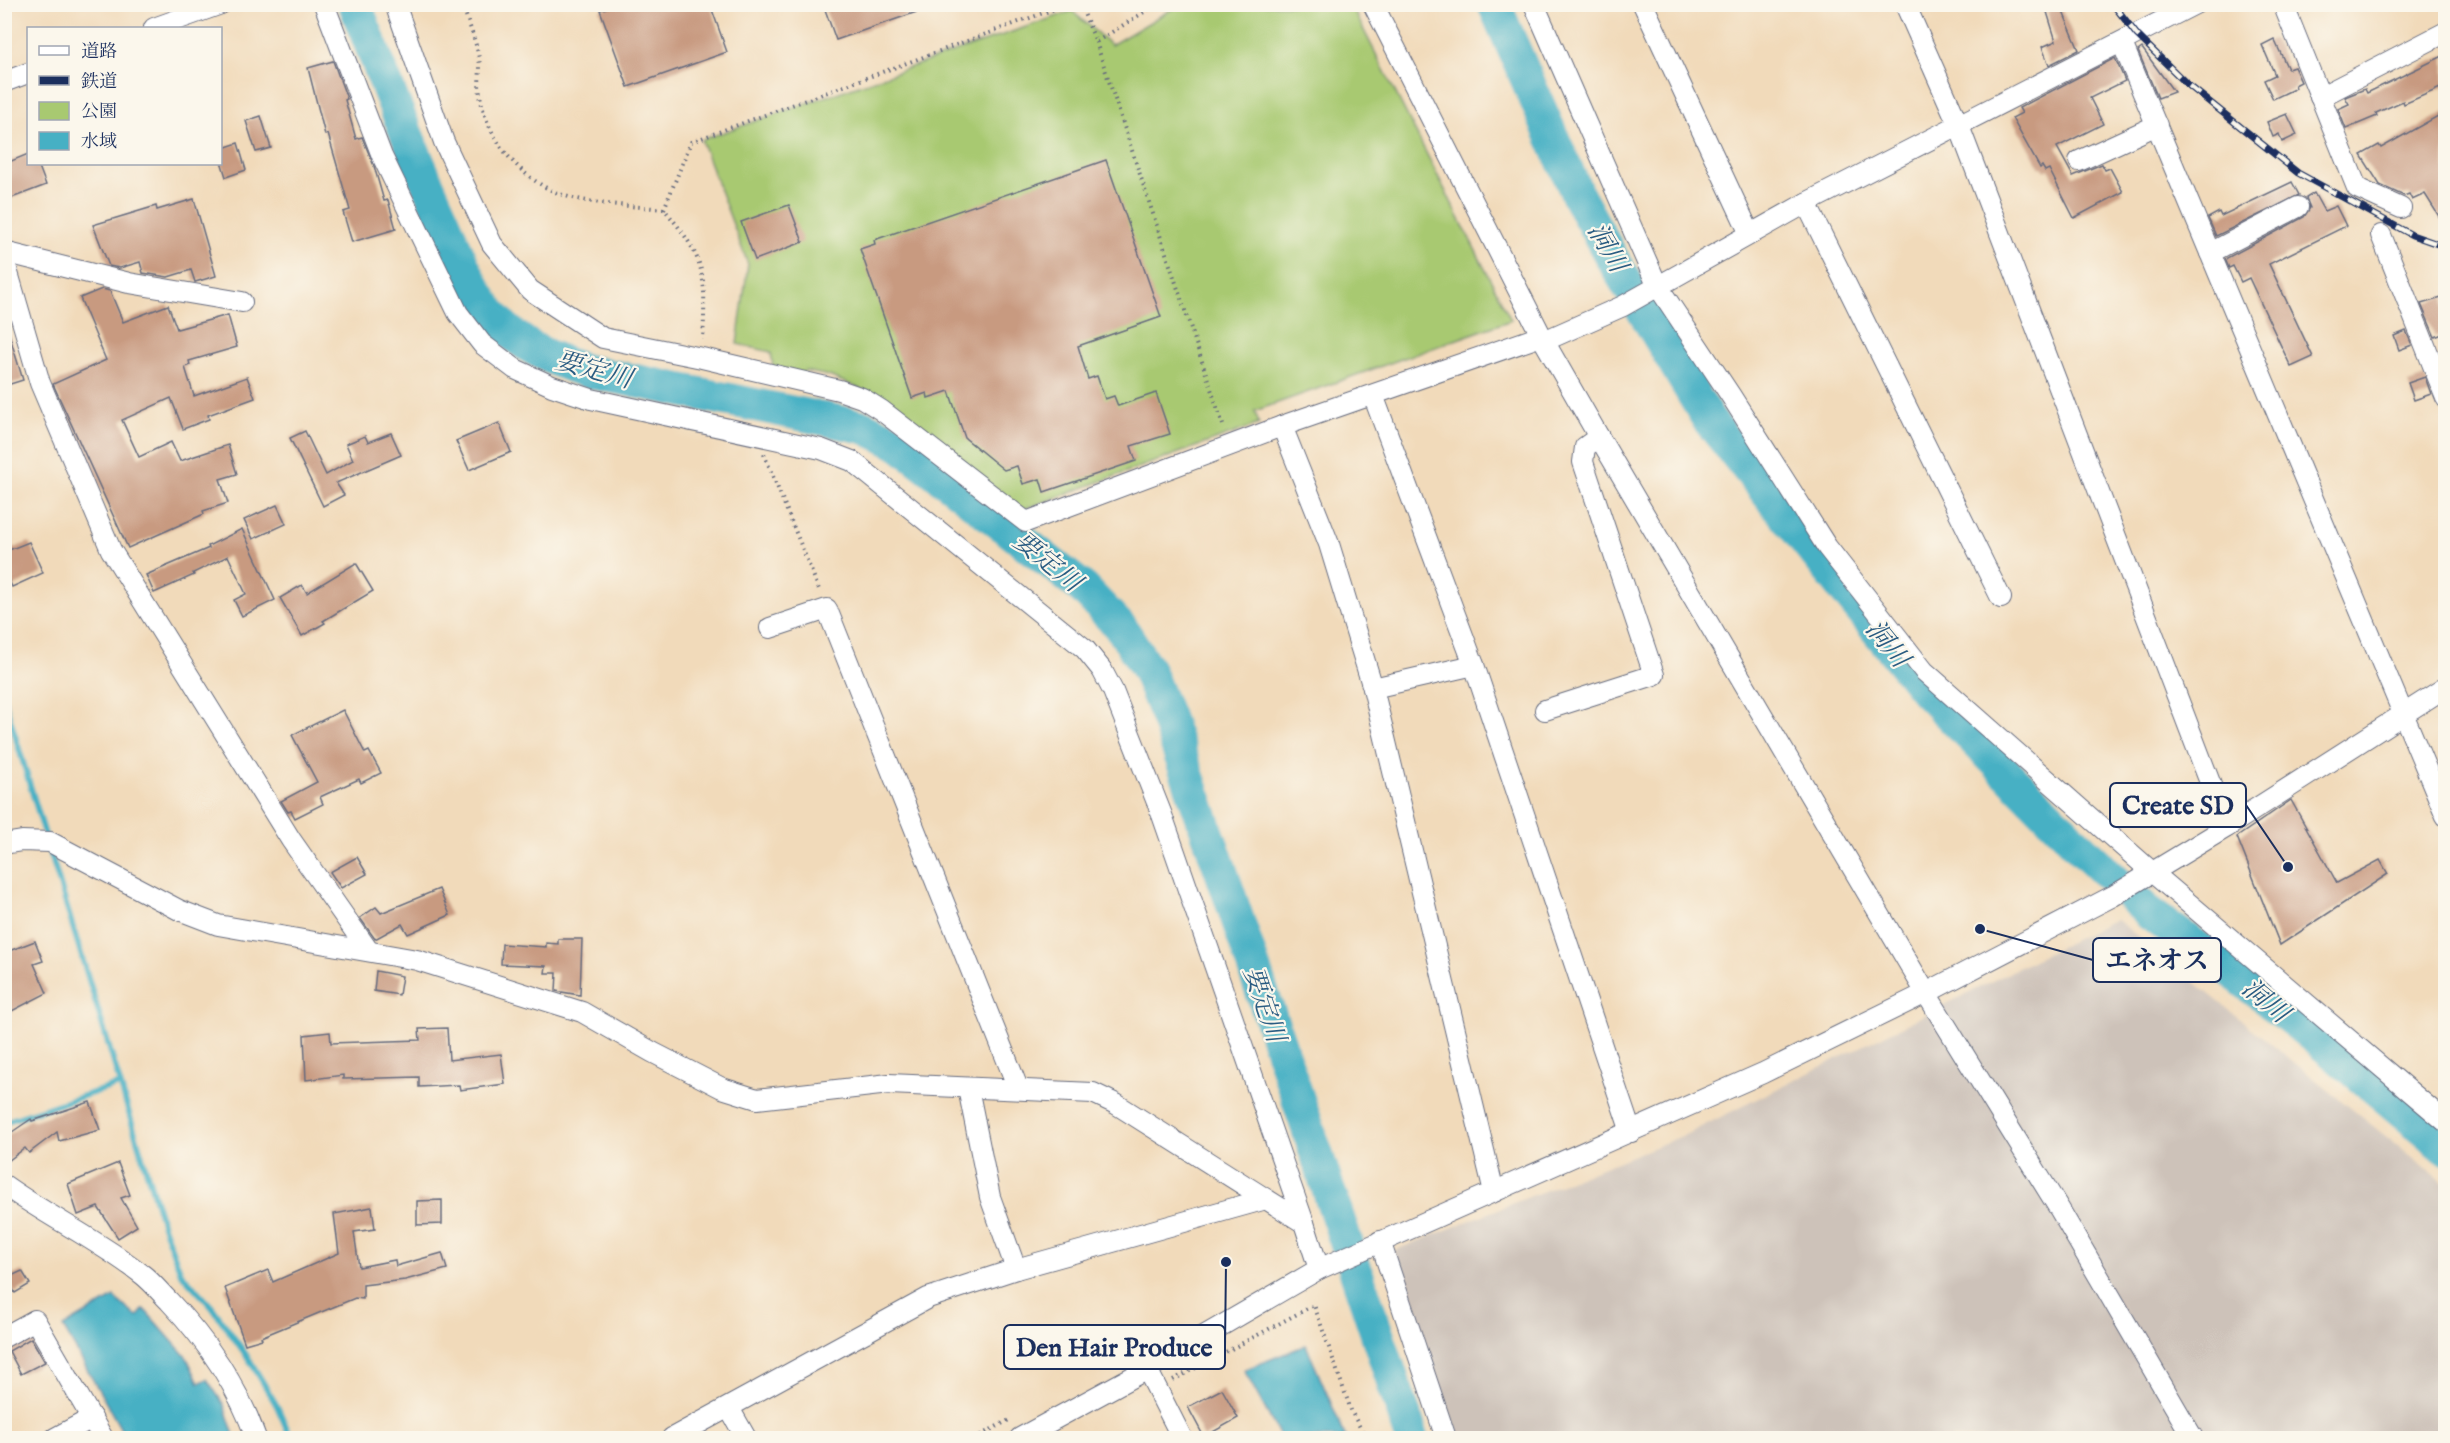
<svg xmlns="http://www.w3.org/2000/svg" width="2450" height="1443" viewBox="0 0 2450 1443" font-family="'IM FELL English','Noto Serif JP',serif">
  <style>
    .industrial { fill: #cdc2b9 }
    .green { fill: #a8c971; stroke: #627c68; stroke-width: 1.5 }
    .water { fill: #46b0c4; stroke: #307091; stroke-width: 1.5 }
    .lines { fill: none; stroke-linecap: round; stroke-linejoin: round }
    .stream { stroke: #46b0c4; stroke-width: 6 }
    .river { stroke: #46b0c4; stroke-width: 34 }
    .building { fill: #c89a80 }
    .minor-casing { stroke: #666b7e; stroke-width: 22 }
    .path { stroke: #666b7e; stroke-width: 4; stroke-dasharray: 1.5 4.5; stroke-linecap: butt }
    .minor { stroke: #fff; stroke-width: 20 }
    .rail-casing { stroke: #1b2f5e; stroke-width: 7 }
    .rail { stroke: #fbf7ec; stroke-width: 4.5; stroke-dasharray: 14; stroke-linecap: butt }
    .labels { text-anchor: middle; stroke-width: 4.5; stroke-linejoin: round; paint-order: stroke }
    .water-label { font-size: 26px; font-style: italic; fill: #2a5c82; stroke: #fbf7ec }
    .leader { fill: none; stroke: #1b2f5e; stroke-width: 2 }
    .callout-dot { fill: #1b2f5e; stroke: #fbf7ec; stroke-width: 2 }
    .callout { fill: #fbf7ec; stroke: #1b2f5e; stroke-width: 2 }
    .callout-label { font-size: 26px; text-anchor: middle; font-weight: bold; fill: #1b2f5e }
  </style>
  <rect width="100%" height="100%" fill="#fbf7ec"/>
  <filter id="ink" filterUnits="userSpaceOnUse"><feTurbulence type="fractalNoise" baseFrequency=".0167" numOctaves="2"/><feDisplacementMap in="SourceGraphic" scale="12" xChannelSelector="R" yChannelSelector="G"/><feConvolveMatrix kernelMatrix="1 2 1 2 8 2 1 2 1" color-interpolation-filters="sRGB"/></filter>
  <filter id="wash" filterUnits="userSpaceOnUse"><feTurbulence type="fractalNoise" baseFrequency=".008" numOctaves="4" result="noise"/><feDisplacementMap in="SourceGraphic" scale="24" xChannelSelector="R" yChannelSelector="G"/><feGaussianBlur stdDeviation="1.35" result="paint"/><feColorMatrix in="noise" values="0 0 0 0 0 0 0 0 0 0 0 0 0 0 0 0 0 1.4 0 .05"/><feComposite in="paint" operator="in"/></filter>
  <g filter="url(#wash)">
    <rect width="100%" height="100%" fill="#f1daba"/>
    <polygon class="industrial" points="2116,919 2445,1184 2445,1438 1457,1438 1393,1251 1687,1134"/>
    <polygon class="green" points="1179,5 1351,5 1511,320 1255,411 1259,424 1019,511 875,395 829,376 805,371 802,375 773,367 771,352 737,344 748,264 701,140 1072,11 1111,45"/>
    <g class="water">
      <polygon points="114,1297 137,1317 144,1309 187,1358 199,1383 207,1379 224,1405 235,1438 126,1438 63,1327"/>
      <polygon points="1306,1345 1346,1438 1281,1438 1244,1370"/>
    </g>
    <g class="lines">
      <g class="stream">
        <polyline points="4,699 164,1229 181,1273 212,1307 249,1359 277,1406 291,1438"/>
        <polyline points="4,1122 120,1084"/>
      </g>
      <g class="river">
        <path d="M355,4C383,77 411,149 443,219C458,254 471,290 496,319C520,346 553,360 586,371L864,427L899,444L1084,589L1122,629L1148,670L1167,717L1230,897L1412,1438"/>
        <polyline points="1494,4 1579,198 1613,260 1708,419 1926,691 2082,849 2150,914 2229,969 2326,1047 2446,1148"/>
      </g>
    </g>
    <g id="blocks">
      <g class="building">
        <polygon points="617,4 710,4 727,52 628,87 600,10"/>
        <polygon points="823,4 930,4 931,7 836,40"/>
        <polygon points="2061,7 2079,50 2049,65 2042,47 2056,41 2047,12"/>
        <polygon points="2274,39 2288,69 2294,67 2301,82 2295,85 2296,88 2273,99 2264,80 2275,75 2262,45"/>
        <polygon points="2142,48 2174,92 2158,98 2138,51"/>
        <polygon points="2445,55 2445,86 2404,104 2403,101 2376,113 2377,116 2346,129 2338,109 2349,104 2345,97 2365,89 2367,93"/>
        <polygon points="2115,58 2125,81 2090,98 2103,124 2057,147 2073,176 2102,164 2105,170 2110,168 2123,192 2074,218 2049,169 2045,171 2042,166 2040,168 2012,118 2022,113 2019,108"/>
        <polygon points="333,61 347,99 345,100 356,139 362,137 374,166 384,201 388,200 396,229 352,242 343,212 350,210 328,134 325,135 308,68"/>
        <polygon points="2445,112 2445,226 2425,194 2412,200 2409,194 2404,196 2380,185 2361,155 2379,145 2381,148"/>
        <polygon points="2287,114 2297,135 2282,142 2279,134 2273,137 2267,122"/>
        <polygon points="261,116 271,148 256,152 246,121"/>
        <polygon points="238,143 246,170 226,177 220,158 220,149"/>
        <polygon points="28,154 28,164 38,164 46,185 4,201 4,164"/>
        <polygon points="1106,160 1161,317 1078,346 1088,379 1097,376 1105,399 1114,396 1118,406 1156,393 1170,434 1131,446 1136,461 1044,492 1040,479 1023,484 1017,466 1004,470 965,438 949,391 928,398 927,393 912,398 860,249 875,244 874,240"/>
        <polygon points="2292,182 2299,195 2216,236 2208,218 2219,212 2221,216"/>
        <polygon points="2314,193 2324,211 2336,206 2346,226 2269,264 2313,357 2291,367 2249,278 2241,282 2233,266 2229,268 2225,259 2304,217 2310,208 2306,198"/>
        <polygon points="194,199 216,276 195,282 191,270 168,277 143,273 140,262 120,268 109,266 93,225 156,206 157,210"/>
        <polygon points="789,205 803,242 755,260 741,222"/>
        <polygon points="102,289 110,291 123,322 168,305 177,329 228,315 237,347 189,361 190,365 185,367 194,396 247,377 255,398 208,415 209,419 183,429 171,398 122,420 139,457 171,442 180,461 228,445 237,474 220,479 228,503 203,511 204,514 128,548 53,384 106,360 80,298"/>
        <polygon points="2445,297 2445,333 2435,337 2421,304"/>
        <polygon points="2406,331 2412,345 2399,350 2394,336"/>
        <polygon points="4,334 9,334 23,380 4,386"/>
        <polygon points="2425,377 2431,394 2414,400 2408,383"/>
        <polygon points="499,423 511,452 469,470 456,441"/>
        <polygon points="305,431 326,475 353,460 346,444 365,436 368,442 391,433 401,455 336,483 344,495 323,506 290,438"/>
        <polygon points="277,505 286,524 253,539 244,520"/>
        <polygon points="242,529 275,600 242,616 234,600 246,594 228,556 193,573 194,575 154,593 146,575 209,548 208,546"/>
        <polygon points="29,542 43,573 12,587 4,569 4,552"/>
        <polygon points="356,563 373,591 323,621 325,623 302,636 280,598 302,585 307,593"/>
        <polygon points="343,710 365,753 369,751 381,773 361,783 359,779 320,797 323,804 295,818 291,811 288,812 281,801 317,782 292,735"/>
        <polygon points="2291,800 2337,883 2380,860 2388,874 2280,945 2237,837"/>
        <polygon points="357,857 367,874 341,888 330,872"/>
        <polygon points="439,889 450,915 408,934 402,924 375,939 360,918 376,907 381,913"/>
        <polygon points="558,939 582,939 580,995 556,991 557,973 545,973 546,966 501,964 502,944 546,947 546,943 558,944"/>
        <polygon points="35,941 43,961 34,964 47,993 4,1015 4,956 11,955 9,951"/>
        <polygon points="376,971 402,976 399,995 374,991"/>
        <polygon points="447,1028 449,1060 501,1054 505,1084 460,1090 459,1085 419,1087 419,1077 343,1079 343,1075 306,1080 304,1035 330,1032 331,1043 420,1040 419,1029"/>
        <polygon points="90,1102 100,1130 59,1141 57,1132 29,1153 25,1148 4,1164 4,1138 12,1132 31,1119 32,1121"/>
        <polygon points="118,1163 130,1195 121,1198 137,1226 118,1238 98,1207 78,1215 68,1184"/>
        <polygon points="442,1200 442,1224 417,1225 417,1201"/>
        <polygon points="372,1207 375,1229 354,1232 359,1267 395,1260 396,1266 442,1253 447,1269 405,1280 363,1285 363,1299 355,1298 261,1337 262,1339 245,1344 225,1288 268,1270 273,1282 339,1253 334,1214"/>
        <polygon points="22,1271 30,1284 15,1293 7,1278"/>
        <polygon points="31,1338 45,1362 21,1374 9,1351"/>
        <polygon points="1222,1389 1238,1418 1204,1437 1188,1407"/>
      </g>
    </g>
  </g>
  <g filter="url(#ink)">
    <use href="#blocks" fill-opacity="0" stroke="#666b7e" stroke-width="1.5"/>
    <g class="lines">
      <g class="minor-casing">
        <g id="minor">
          <polyline points="324,4 382,156 458,313 482,344 515,369 552,386 591,399 821,449 852,461 1085,649 1102,670 1113,691 1162,815 1304,1223"/>
          <polyline points="395,4 444,142 492,244 530,290 603,338 702,358 839,390 862,398 881,410 1026,522 1282,426 1541,336"/>
          <polyline points="1373,4 1544,341 1599,437 1926,993 2060,1210 2193,1438"/>
          <polyline points="1534,4 1657,285 1731,396 1827,547 1924,671 2153,873 2446,1122"/>
          <polyline points="1643,4 1750,234"/>
          <polyline points="1905,4 1959,126 2227,827"/>
          <polyline points="2283,4 2357,188 2401,208"/>
          <polyline points="154,28 221,4"/>
          <polyline points="2122,43 2446,816"/>
          <polyline points="4,82 28,73"/>
          <polyline points="2320,97 2446,32"/>
          <polyline points="2079,161 2157,125"/>
          <polyline points="1806,203 2001,598"/>
          <polyline points="2381,235 2446,398"/>
          <polyline points="4,252 129,283 242,302"/>
          <polyline points="2210,253 2298,207"/>
          <polyline points="4,259 40,383 111,550 291,840 368,950"/>
          <polyline points="1544,341 1623,306 1806,203 2195,4"/>
          <polyline points="1373,395 1474,665 1631,1132"/>
          <polyline points="1282,426 1329,544 1373,688 1494,1192"/>
          <polyline points="770,628 827,609 1018,1088"/>
          <polyline points="1373,688 1474,665"/>
          <polyline points="1545,710 1654,675 1583,462 1585,447 1599,437"/>
          <polyline points="4,844 22,841 50,842 179,910 218,925 417,960 582,1012 652,1052 722,1088 757,1099 889,1084 1093,1093 1116,1104 1304,1223 1319,1269"/>
          <polyline points="968,1088 990,1197 1016,1269"/>
          <path d="M4,1185C49,1217 100,1241 143,1275C152,1282 160,1292 169,1301C207,1341 238,1386 256,1438"/>
          <polyline points="1380,1241 1446,1438"/>
          <polyline points="4,1337 35,1320 103,1438"/>
          <polyline points="1147,1369 1182,1438"/>
          <polyline points="729,1408 746,1438"/>
          <polyline points="55,1438 92,1418"/>
          <polyline points="672,1438 928,1298 1016,1269 1266,1199"/>
          <polyline points="1020,1438 1147,1369 1319,1269 1763,1073 1926,993 2113,896 2227,827 2446,687"/>
        </g>
      </g>
      <g class="path">
        <path d="M462,4C469,25 478,45 480,66C480,75 478,85 480,94C486,141 526,187 573,198C602,205 634,206 664,209C707,260 706,275 703,340"/>
        <polyline points="1080,4 1096,42 1157,4"/>
        <polyline points="1096,42 1224,428"/>
        <polyline points="664,209 691,142 1068,4"/>
        <polyline points="764,454 820,592"/>
        <polyline points="1173,1380 1314,1305 1352,1413 1366,1438"/>
        <polyline points="975,1438 1011,1419"/>
      </g>
      <use href="#minor" class="minor"/>
      <g class="rail-casing">
        <polyline id="rail" points="2113,4 2137,35 2187,84 2298,173 2412,235 2446,247"/>
      </g>
      <use href="#rail" class="rail"/>
    </g>
  </g>
  <g class="labels">
    <g class="water-label">
      <text transform="translate(1608 247) rotate(60)" y="9">洞川</text>
      <text transform="translate(594 369) rotate(15)" y="9">要定川</text>
      <text transform="translate(1048 561) rotate(39)" y="9">要定川</text>
      <text transform="translate(1888 643) rotate(51)" y="9">洞川</text>
      <text transform="translate(2266 1000) rotate(40)" y="9">洞川</text>
      <text transform="translate(1265 1004) rotate(71)" y="9">要定川</text>
    </g>
  </g>
  <path class="leader" d="M2288 867L2246 805M1980 929L2093 960M1226 1262L1225 1347"/>
  <g class="callout-dot">
    <circle cx="2288" cy="867" r="6"/>
    <circle cx="1980" cy="929" r="6"/>
    <circle cx="1226" cy="1262" r="6"/>
  </g>
  <g class="callout">
    <rect x="2110" y="783" width="136" height="44" rx="6"/>
    <rect x="2093" y="938" width="128" height="44" rx="6"/>
    <rect x="1004" y="1325" width="221" height="44" rx="6"/>
  </g>
  <g class="callout-label">
    <text x="2178" y="814">Create SD</text>
    <text x="2157" y="969">エネオス</text>
    <text x="1114" y="1356">Den Hair Produce</text>
  </g>
  <rect width="2450" height="1443" fill="none" stroke="#fbf7ec" stroke-width="24"/>
  <rect x="27" y="27" width="195" height="138" fill="#fbf7ec" stroke="#a1a7b3" stroke-width="1.5"/>
  <rect x="39" y="46" width="30" height="9" fill="#ffffff" stroke="#a1a7b3" stroke-width="1.5"/>
  <text x="81" y="57" font-size="18" fill="#1b2f5e">道路</text>
  <rect x="39" y="76" width="30" height="9" fill="#1b2f5e" stroke="#a1a7b3" stroke-width="1.5"/>
  <text x="81" y="87" font-size="18" fill="#1b2f5e">鉄道</text>
  <rect x="39" y="102" width="30" height="18" fill="#a8c971" stroke="#a1a7b3" stroke-width="1.5"/>
  <text x="81" y="117" font-size="18" fill="#1b2f5e">公園</text>
  <rect x="39" y="132" width="30" height="18" fill="#46b0c4" stroke="#a1a7b3" stroke-width="1.5"/>
  <text x="81" y="147" font-size="18" fill="#1b2f5e">水域</text>
</svg>
